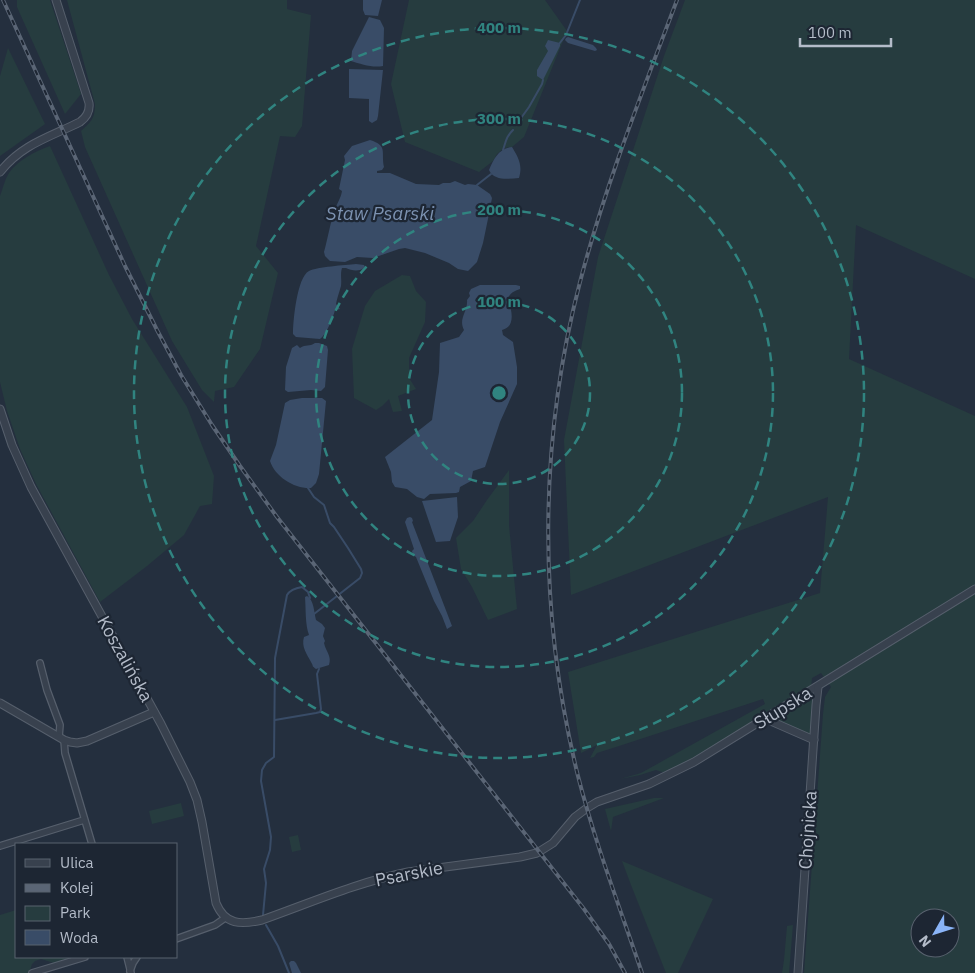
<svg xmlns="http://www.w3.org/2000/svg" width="975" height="973" viewBox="0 0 975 973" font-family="'IBM Plex Sans',sans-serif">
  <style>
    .green { fill: #263c3f; fill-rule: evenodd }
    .water { fill: #394c67 }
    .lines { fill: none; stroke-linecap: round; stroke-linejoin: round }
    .stream { stroke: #394c67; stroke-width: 2 }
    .minor-casing { stroke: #565f6c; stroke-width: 8 }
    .tertiary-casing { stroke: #565f6c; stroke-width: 9 }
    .minor { stroke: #38414e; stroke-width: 5.5 }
    .tertiary { stroke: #38414e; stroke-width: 7 }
    .rail-casing { stroke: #5a6575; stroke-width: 4 }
    .rail { stroke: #1d2633; stroke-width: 2; stroke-dasharray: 5.5; stroke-linecap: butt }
    .ring { fill: none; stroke: #308480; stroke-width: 2.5; stroke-dasharray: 9 6 }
    .labels { text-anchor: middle; stroke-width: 4.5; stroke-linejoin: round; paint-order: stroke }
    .street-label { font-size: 18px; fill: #b4bcc9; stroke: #1d2633 }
    .water-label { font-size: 19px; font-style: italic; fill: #7c92b1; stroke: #1d2633 }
    .centre { fill: #308480; stroke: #1d2633; stroke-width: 2.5 }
    .ring-label { font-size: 15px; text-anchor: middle; font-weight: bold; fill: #308480; stroke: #1d2633; stroke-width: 4.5; stroke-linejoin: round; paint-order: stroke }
  </style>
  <rect width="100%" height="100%" fill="#242f3e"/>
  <g class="green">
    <polygon points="17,0 50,0 81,94 65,114 17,7"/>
    <path d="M67,0H287V9L311,15L302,126L295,137L280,136L256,246L278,273L260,349L234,387L215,391L214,402L202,390L172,341L85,147L81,131C92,121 95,118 95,104Z"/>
    <polygon points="409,0 545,0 567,31 524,137 512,147 504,148 497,154 493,161 479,172 405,142 391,84"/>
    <path d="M685,0H975V279L856,225L849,359L975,416V973H804L823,714L825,697L831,687L821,673L812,678L811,688L712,749L665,773L656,770L640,775L620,779L641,773L765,704L763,699L616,747L597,753L594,757L590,758L597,745L581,753L568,672L820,593L828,497L571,595L564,440L598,257L664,56ZM920,918H950V948H920Z"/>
    <polygon points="8,48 45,124 0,156 0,76"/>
    <path d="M50,146L109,275L132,319L187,407L214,476L212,504L200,506L184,535L147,566L100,602L36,484L20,449L7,411L0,382V196C3,188 5,179 9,173C18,160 36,151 50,146Z"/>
    <polygon points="402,275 410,276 416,291 426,302 425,322 409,358 409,378 416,389 398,396 402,411 393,412 389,399 382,406 376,410 354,398 352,349 365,306 375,291"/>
    <polygon points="509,470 509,525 517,609 488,620 472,587 461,569 456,538 473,521 487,500"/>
    <polygon points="809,697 812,699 813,702 811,732 809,734 779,721 777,717 779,715 806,698"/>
    <polygon points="654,798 664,798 613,817 611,831 605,809"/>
    <polygon points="181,803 184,816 152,824 149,811"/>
    <polygon points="298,835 301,850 292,852 289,837"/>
    <polygon points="622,861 713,899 678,973 666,973 631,885"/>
    <polygon points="16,910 16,957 80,957 57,964 41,959 35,961 32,964 29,973 0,973 0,915"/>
    <polygon points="793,925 789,973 782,973 784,960 787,926"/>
  </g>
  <g class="water">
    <polygon points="363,0 382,0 378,16 365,15 363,10"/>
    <path d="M369,17L380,20L384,28L383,66C372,68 361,64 351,61L352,51Z"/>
    <polygon points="568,37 593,45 596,48 597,50 595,51 568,43 565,40 566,38"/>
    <polygon points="548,40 560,43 560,46 543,80 537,76 537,70 548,51 545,46"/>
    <polygon points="349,69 383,70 378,116 377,120 372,123 369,121 369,99 349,98"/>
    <path d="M370,140C388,146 381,151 384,167L382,170L377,171V173H390L416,184L439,185L443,183H450L455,181L465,185L468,184L477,185L490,194L492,198L489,214L483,243L477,262L468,271L458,269L449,263L425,253L405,248L399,249L373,258L357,257L345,262L330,261L325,256L324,252C328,238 330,223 335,210C337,203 341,198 342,191L339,189L345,160L344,156L352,146Z"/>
    <path d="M512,147C518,157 523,165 519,178C508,179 494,181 489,170C494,159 498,149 512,147Z"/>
    <path d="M356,264L364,265L365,267C360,272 352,271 346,268H342C340,274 342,280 341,286C339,293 337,298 336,304L340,309L335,310C333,318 326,335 320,339L296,337L293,334C293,321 297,277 309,271C317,267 345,265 356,264Z"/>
    <path d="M480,285H516L520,286V289C514,291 507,294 508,303C509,307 511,306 511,310C513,320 511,328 502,330L503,335L513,342L517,367V384L500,422L485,467L473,471L471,481L460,487L459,492L456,493L430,494L424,499L417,497L407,489L395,487L392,482L391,472L385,457L432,420L439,372L440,343L459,337L464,330C458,318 468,312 467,300L470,296L469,293L471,289Z"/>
    <path d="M315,343H319L327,346L328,350L325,387L321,391L311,390L288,392L285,390L286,367L292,348L297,345L300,348C306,344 309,347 315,343Z"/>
    <path d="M302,398H322L326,401L319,474L316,483L311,488C295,489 275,477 270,461L276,445L285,403L290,400Z"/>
    <polygon points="457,497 458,517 450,541 436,542 422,501"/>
    <polygon points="410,517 412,518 413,521 412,522 452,626 447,629 442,616 434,601 416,557 413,555 412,551 414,549 405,522 407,518"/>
    <path d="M307,596C314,600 314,612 316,620L322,624L325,628L323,636L325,641L324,643C326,652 332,656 329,665L316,669C310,664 315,669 311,662C307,654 301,647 304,637L309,635C305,624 306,610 305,597Z"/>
    <polygon points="291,961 294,961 296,963 301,973 292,973 289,963"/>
  </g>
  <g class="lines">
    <g class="stream">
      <polyline points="559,44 566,35 580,0"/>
      <polyline points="516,125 529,107 542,84 543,80"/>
      <path d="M503,150C506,141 506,137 513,130"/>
      <polyline points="477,185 491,174"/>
      <polyline points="308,488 314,497 324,505 330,523 334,527 348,548 361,569 362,573 360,578 314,614"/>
      <polyline points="275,720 316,713 320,712 321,709 317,674 319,669"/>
      <path d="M263,915L266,883L264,869L270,850L271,837L261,781L262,770L266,763L274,757L275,658L287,595C290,590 296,588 302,587L308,592L310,598"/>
      <polyline points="266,925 278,946 289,973"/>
    </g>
    <g class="minor-casing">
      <g id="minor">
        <polyline points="40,663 47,690 60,725 59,737"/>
        <polyline points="64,740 65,753 92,844"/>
        <polyline points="0,846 84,820"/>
        <polyline points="176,939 215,925 225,918"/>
        <polyline points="127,957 131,973"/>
        <polyline points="130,971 133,963 137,957"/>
        <polyline points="32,973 85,957"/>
      </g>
    </g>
    <g class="tertiary-casing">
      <g id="tertiary">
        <path d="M0,172C22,144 50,137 80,122C87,117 90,111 89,103L56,0"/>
        <path d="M0,409L12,445L31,487L161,724L190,782L197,800L202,822L216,903C225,925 241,925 262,920C310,903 358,882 408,872L520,857L537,853L553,843L575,817L587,808L597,802L649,784L694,762L975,589"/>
        <polyline points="0,703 64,740 70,742 77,743 87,741 154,712"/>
        <polyline points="766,719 814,740"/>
        <polyline points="798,973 816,705 818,687"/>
      </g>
    </g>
    <use href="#minor" class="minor"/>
    <use href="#tertiary" class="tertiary"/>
    <g class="rail-casing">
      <g id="rail">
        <polyline points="3,0 125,266 157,330 181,375 212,425 240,466 277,517 584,909 609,944 625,973"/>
        <path d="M642,973C620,908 595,843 578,776C538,615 538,443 580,282C605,186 642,93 677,0"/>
      </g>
    </g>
    <use href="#rail" class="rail"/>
  </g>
  <g class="ring">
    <circle cx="499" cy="393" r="91"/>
    <circle cx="499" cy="393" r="183"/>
    <circle cx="499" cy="393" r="274"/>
    <circle cx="499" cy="393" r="365"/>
  </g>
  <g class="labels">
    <g class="street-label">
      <text transform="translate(125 659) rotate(61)" y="6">Koszalińska</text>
      <text transform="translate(783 708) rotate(-32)" y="6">Słupska</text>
      <text transform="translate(808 830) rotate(-86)" y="6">Chojnicka</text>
      <text transform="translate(409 874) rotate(-11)" y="6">Psarskie</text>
    </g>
    <g class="water-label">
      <text x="380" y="220">Staw Psarski</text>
    </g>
  </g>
  <circle cx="499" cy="393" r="8" class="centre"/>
  <g class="ring-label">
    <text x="499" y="33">400 m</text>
    <text x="499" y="124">300 m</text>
    <text x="499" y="215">200 m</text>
    <text x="499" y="307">100 m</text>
  </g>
  <rect x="15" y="843" width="162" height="115" fill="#1d2633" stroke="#59626f"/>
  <rect x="25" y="859" width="25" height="8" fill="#38414e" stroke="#59626f"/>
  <text x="60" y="868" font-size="15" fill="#b4bcc9">Ulica</text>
  <rect x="25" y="884" width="25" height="8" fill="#5a6575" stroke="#59626f"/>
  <text x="60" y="893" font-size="15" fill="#b4bcc9">Kolej</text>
  <rect x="25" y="906" width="25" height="15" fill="#263c3f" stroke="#59626f"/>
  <text x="60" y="918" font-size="15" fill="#b4bcc9">Park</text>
  <rect x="25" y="930" width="25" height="15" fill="#394c67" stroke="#59626f"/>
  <text x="60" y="943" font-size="15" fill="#b4bcc9">Woda</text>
  <g transform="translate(935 933) rotate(231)"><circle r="24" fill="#1d2633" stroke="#59626f"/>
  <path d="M0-4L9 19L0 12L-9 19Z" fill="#8ab4f8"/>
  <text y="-8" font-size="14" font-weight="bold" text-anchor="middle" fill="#b4bcc9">N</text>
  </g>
  <path d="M800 38v8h91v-8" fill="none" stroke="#b4bcc9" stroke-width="2.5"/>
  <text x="808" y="38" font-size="15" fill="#b4bcc9" stroke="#1d2633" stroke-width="4" paint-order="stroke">100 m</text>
</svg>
